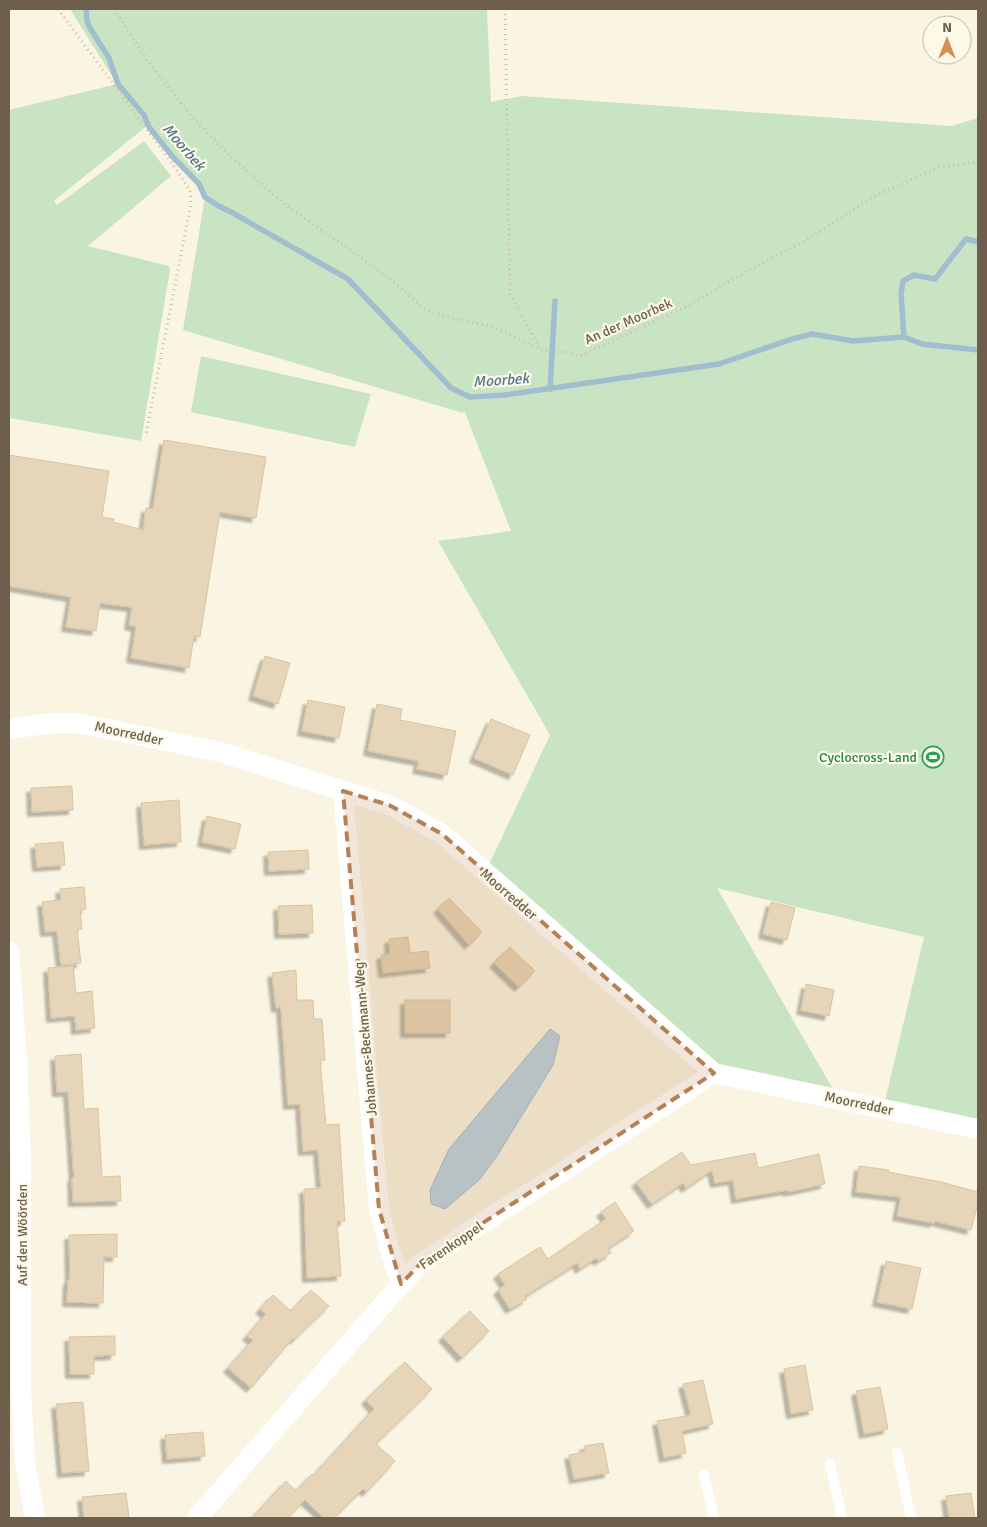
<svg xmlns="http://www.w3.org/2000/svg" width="987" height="1527" viewBox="0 0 987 1527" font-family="Signika,sans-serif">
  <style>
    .green { fill: #c9e4c3 }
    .water { fill: #b9d1e0; stroke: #a1bed0 }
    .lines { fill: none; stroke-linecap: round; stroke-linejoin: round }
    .stream { stroke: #a1bed0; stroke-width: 5.5 }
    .building { fill: #e6d5b8; stroke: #dcc49f; filter: url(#shadow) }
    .path { stroke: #cfbda1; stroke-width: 3; stroke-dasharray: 1 4; stroke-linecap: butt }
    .lane { stroke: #fff; stroke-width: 10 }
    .street { stroke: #fff; stroke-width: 20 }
    .marked { fill: #b68052; fill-opacity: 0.2; stroke: #b68052; stroke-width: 4; stroke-dasharray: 10 6; stroke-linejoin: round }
    .labels { text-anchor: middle; stroke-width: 4.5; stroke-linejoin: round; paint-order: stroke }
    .street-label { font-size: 14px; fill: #6d5f4c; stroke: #fcf9e8 }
    .leisure-label { font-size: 14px; fill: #27864d; stroke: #fcf9e8; text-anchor: end }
    .water-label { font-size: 15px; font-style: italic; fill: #4f748c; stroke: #fcf9e8 }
  </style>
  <defs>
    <filter id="shadow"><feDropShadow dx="-4.5" dy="4.5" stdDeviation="1" flood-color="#0004"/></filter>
  </defs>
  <rect width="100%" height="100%" fill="#f9f5e2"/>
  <g class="green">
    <polygon points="70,9 487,9 491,102 522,96 952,126 978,118 978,1129 883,1109 924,937 717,888 838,1098 714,1073 485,873 550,735 438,541 511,531 464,410 463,413 183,330 205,197 202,190 148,125 54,201 57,205 144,141 171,176 88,246 169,266 170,270 141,441 10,418 9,421 9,110 117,84"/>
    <polygon points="201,356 371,394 355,447 191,412"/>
  </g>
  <polygon class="water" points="550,1029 560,1036 553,1065 497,1156 480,1179 445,1209 431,1204 430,1190 449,1149"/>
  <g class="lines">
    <g class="stream">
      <polyline points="86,9 87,21 90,28 109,58 118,84 144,115 149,127 172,156 199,184 205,197 217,205 231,212 348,279 451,388 470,397 505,395 719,364 792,339 812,334 853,341 904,337 901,294 903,281 914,275 935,279 966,239 978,242"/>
      <polyline points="904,337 922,344 978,350"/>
      <polyline points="550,389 555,301"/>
    </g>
  </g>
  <g class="building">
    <polygon points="164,440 266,457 256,518 220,512 200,637 194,636 189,668 131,658 136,627 129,625 132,607 100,603 96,631 66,627 71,597 9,586 9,455 109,471 102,517 114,519 113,522 143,530 146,508 153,509"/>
    <polygon points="265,656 290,663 278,704 253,696"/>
    <polygon points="308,700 345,707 339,738 302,731"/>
    <polygon points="377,704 402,709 400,720 456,731 447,775 417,769 419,761 368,751"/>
    <polygon points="491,719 530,735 513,775 474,758"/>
    <polygon points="72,786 73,810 32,812 31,788"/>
    <polygon points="179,800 181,842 144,845 141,803"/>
    <polygon points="207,816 241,824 235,849 202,842"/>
    <polygon points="63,842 65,865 37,867 35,844"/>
    <polygon points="308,850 309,869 269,871 268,852"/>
    <polygon points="84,887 86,909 80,910 82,929 77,929 81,963 61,965 57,931 45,932 42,902 61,900 60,889"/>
    <polygon points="449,898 482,932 469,945 438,909"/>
    <polygon points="771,902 795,908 787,940 763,934"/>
    <polygon points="312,905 313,933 279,934 278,906"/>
    <polygon points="408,937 410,953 428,951 430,968 383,973 381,955 390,954 389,939"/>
    <polygon points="510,947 535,971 519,987 494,963"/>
    <polygon points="73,966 76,993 92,991 95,1028 76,1030 75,1016 51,1018 48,968"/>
    <polygon points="296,970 297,1000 313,1000 314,1019 322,1019 325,1060 320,1060 326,1125 339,1124 345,1221 337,1221 341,1276 307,1278 304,1189 321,1188 318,1150 303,1151 300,1104 288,1105 281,1007 276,1008 272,973"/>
    <polygon points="806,984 834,990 829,1016 801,1010"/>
    <rect x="405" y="1000" width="45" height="33"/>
    <polygon points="81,1054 84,1109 98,1108 102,1177 120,1176 121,1201 73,1202 72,1178 74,1178 68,1092 57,1092 55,1056"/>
    <polygon points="682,1152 691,1165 755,1153 758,1168 819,1154 825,1184 788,1192 787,1190 736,1199 733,1180 715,1183 712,1170 686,1188 683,1183 652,1204 636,1182"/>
    <polygon points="859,1166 889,1170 888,1172 941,1182 978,1192 978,1203 971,1230 935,1221 934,1223 897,1216 901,1197 856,1192"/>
    <polygon points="615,1202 634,1231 608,1248 611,1253 598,1261 596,1258 580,1269 577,1263 525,1296 527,1299 510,1309 498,1290 505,1285 498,1274 540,1247 548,1259 606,1219 601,1212"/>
    <polygon points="117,1234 117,1257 104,1257 103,1303 67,1302 68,1280 70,1280 69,1235"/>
    <polygon points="886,1261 921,1268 912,1309 877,1302"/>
    <polygon points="311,1290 329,1306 294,1340 293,1338 251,1388 228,1368 253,1340 247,1336 266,1314 260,1309 273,1295 291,1311"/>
    <polygon points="470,1311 489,1331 462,1358 443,1337"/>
    <polygon points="115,1336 115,1355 94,1356 94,1374 70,1374 69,1337"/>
    <polygon points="405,1362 432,1389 376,1444 395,1461 367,1492 363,1489 334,1518 324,1518 305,1500 287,1518 252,1518 286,1481 296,1491 312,1474 313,1476 374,1409 366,1400"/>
    <polygon points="805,1365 813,1410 791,1414 784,1369"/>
    <polygon points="703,1380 713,1424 682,1431 686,1453 664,1458 657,1421 691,1415 683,1384"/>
    <polygon points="880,1387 888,1429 864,1434 856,1391"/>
    <polygon points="83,1402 89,1471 62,1473 56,1404"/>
    <polygon points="203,1432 205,1456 167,1459 165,1435"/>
    <polygon points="603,1443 609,1473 574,1479 569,1455 585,1452 584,1446"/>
    <polygon points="126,1493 129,1518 84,1518 82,1497"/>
    <polygon points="971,1493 975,1518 949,1518 946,1496"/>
  </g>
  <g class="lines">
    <g class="path">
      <polyline points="58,9 171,162 190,190 191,203 146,434"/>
      <polyline points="114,9 146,59 191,116 233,159 288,207 339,242 386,276 425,309 449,317 494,327 541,350 565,352 580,356 686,307 749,270 810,238 875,196 940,167 978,162"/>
      <polyline points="505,9 510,294 541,350"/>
    </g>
    <g class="lane">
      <polyline points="897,1452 911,1518"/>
      <polyline points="830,1464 842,1518"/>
      <polyline points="704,1475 714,1518"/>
    </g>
    <g class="street">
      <polyline points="9,729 52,723 78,723 220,752 389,805 442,834 714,1073 978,1129"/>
      <polyline points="343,791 379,1209 390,1250 401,1284"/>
      <polyline points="9,951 17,1060 21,1162 21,1389 25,1462 35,1518"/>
      <polyline points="197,1518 401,1284 421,1263 714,1073"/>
    </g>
  </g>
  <path class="marked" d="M343,791L389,805L442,834L714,1073L421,1263L401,1284L379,1209Z"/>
  <defs>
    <g id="stadium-ring" transform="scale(1.125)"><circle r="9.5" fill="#fcf9e8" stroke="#2e9e5b" stroke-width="1.5"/><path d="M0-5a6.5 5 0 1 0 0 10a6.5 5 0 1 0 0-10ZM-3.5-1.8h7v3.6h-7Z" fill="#2e9e5b"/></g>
  </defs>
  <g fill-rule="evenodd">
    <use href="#stadium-ring" x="933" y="757"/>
  </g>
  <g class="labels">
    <g class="street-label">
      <text transform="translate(628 321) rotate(-24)" y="5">An der Moorbek</text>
      <text transform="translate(129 733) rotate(12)" y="5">Moorredder</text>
      <text transform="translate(509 894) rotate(41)" y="5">Moorredder</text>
      <text transform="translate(365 1039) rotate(-95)" y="5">Johannes-Beckmann-Weg</text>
      <text transform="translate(859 1103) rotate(12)" y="5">Moorredder</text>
      <text transform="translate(22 1235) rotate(-90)" y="5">Auf den Wöörden</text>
      <text transform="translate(451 1245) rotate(-34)" y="5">Farenkoppel</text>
    </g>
    <g class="leisure-label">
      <text x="917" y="762">Cyclocross-Land</text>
    </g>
    <g class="water-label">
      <text transform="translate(184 147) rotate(49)" y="5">Moorbek</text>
      <text transform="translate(501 380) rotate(-4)" y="5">Moorbek</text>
    </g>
  </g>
  <rect width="987" height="1527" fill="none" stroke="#6d5f4c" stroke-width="20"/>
  <g transform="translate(947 40)"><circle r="24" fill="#fcf9e8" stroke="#c3bbaa"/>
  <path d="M0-4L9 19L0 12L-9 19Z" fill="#d68e54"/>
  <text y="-8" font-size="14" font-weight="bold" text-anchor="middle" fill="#6d5f4c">N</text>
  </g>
</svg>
